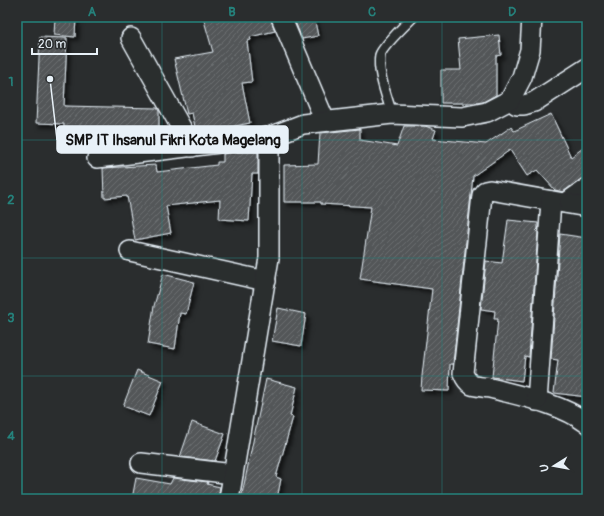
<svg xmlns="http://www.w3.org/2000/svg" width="604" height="516" viewBox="0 0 604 516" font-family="Pangolin,sans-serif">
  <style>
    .building { fill: url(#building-hatch); stroke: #e8f1f8; filter: url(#shadow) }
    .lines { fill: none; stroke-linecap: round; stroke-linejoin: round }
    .service-casing { stroke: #e8f1f8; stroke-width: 12 }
    .minor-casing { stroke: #e8f1f8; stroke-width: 22 }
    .service { stroke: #2a2d2e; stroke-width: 9 }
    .minor { stroke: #2a2d2e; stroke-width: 19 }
    .grid { fill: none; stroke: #25827c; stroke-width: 1; stroke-opacity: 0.55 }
    .leader { fill: none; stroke: #e8f1f8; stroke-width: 1.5 }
    .callout-dot { fill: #e8f1f8; stroke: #2a2d2e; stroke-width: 1.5 }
    .callout { fill: #e8f1f8; stroke: #e8f1f8; stroke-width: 1.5 }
    .callout-label { font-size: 15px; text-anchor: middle; font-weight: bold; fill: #111 }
    .neatline { fill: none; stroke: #25827c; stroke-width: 1.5 }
    .grid-label { font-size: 13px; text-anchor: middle; font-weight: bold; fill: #25827c }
  </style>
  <defs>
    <pattern id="building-hatch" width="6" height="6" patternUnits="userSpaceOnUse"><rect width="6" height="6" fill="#535759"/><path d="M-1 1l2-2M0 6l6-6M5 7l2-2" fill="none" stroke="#6c7072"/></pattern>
    <filter id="shadow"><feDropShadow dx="3.5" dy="3.5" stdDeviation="2" flood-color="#0009"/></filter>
  </defs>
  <rect width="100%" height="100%" fill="#2a2d2e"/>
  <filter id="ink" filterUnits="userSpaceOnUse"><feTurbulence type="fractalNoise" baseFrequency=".025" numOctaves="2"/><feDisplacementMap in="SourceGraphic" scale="8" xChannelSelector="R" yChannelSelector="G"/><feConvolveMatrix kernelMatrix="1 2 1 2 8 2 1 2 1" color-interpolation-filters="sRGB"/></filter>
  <g filter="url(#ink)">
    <g class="building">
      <polygon points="55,17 76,17 75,37 54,35"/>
      <polygon points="203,17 270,17 275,31 250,37 251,40 247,41 252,82 242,83 250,123 216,130 216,128 196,131 192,113 187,114 174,59 213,52"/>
      <polygon points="293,17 314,17 318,36 302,39"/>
      <polygon points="499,35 501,55 496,56 496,95 483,102 477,103 441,103 441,70 461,70 458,39"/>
      <polygon points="40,37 67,38 64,106 157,108 159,111 159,137 64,134 64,124 36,123"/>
      <polygon points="551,114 571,157 587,145 587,177 581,179 563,192 555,190 537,170 527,176 510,150 473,176 453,364 450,364 449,391 421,390 422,376 432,289 360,279 371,207 321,204 321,202 284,202 284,165 318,164 320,133 360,129 360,140 397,146 404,126 425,126 436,130 433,139 486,144 511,127 514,131"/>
      <polygon points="234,152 258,152 258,174 252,174 249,221 219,219 220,200 166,206 171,233 135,240 127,196 104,198 103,168 156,165 157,172 217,165 217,162 223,162 223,154"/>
      <polygon points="508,220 538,223 538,229 536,231 538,232 529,357 525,356 522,381 492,377 498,319 494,319 495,311 481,309 486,261 502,263"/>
      <polygon points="560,234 587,238 587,397 554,393 558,360 551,359"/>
      <polygon points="163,274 194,282 186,314 180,313 175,349 148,344 154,306"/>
      <polygon points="278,308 306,314 301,346 272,341"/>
      <polygon points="137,370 163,381 149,416 123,406"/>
      <polygon points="266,379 297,387 290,416 293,417 276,477 281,479 277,499 241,499"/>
      <polygon points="192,422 225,434 215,461 180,457"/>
      <polygon points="136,478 170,484 173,478 208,482 207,484 220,487 218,499 132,499"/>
    </g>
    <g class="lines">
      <g class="service-casing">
        <path id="service" d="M392,114C387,97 377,72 380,55C382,47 406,24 413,17"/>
      </g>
      <g class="minor-casing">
        <g id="minor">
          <polyline points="281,17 325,121"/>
          <polyline points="131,38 192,147"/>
          <polyline points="510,100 517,105 524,105 534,102 587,68"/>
          <polyline points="97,158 269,137 303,124 392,114 462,117 487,112 510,100 522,77 530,50 532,17"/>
          <polyline points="566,203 587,188"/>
          <path d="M587,207L490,190L485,191L482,195L463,373C465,378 467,382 472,385C478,387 487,387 494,389C525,397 561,404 587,423"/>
          <polyline points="130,251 266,281"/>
          <polyline points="537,401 551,201"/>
          <polyline points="141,463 233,474"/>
          <polyline points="229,499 269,258 269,137"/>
        </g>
      </g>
      <use href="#service" class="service"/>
      <use href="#minor" class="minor"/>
    </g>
  </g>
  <path class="grid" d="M162,17V499M302,17V499M442,17V499M17,140H587M17,258H587M17,376H587"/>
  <path class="leader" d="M50 79L57 140"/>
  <circle class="callout-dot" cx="50" cy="79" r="4"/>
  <rect class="callout" x="57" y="126" width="231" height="27" rx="4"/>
  <g class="callout-label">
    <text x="173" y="145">SMP IT Ihsanul Fikri Kota Magelang</text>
  </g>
  <rect width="604" height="516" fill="none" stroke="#2a2d2e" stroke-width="44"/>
  <g transform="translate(554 466) rotate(259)" stroke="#2a2d2e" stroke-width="3" paint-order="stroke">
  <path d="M0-3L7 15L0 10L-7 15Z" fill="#e8f1f8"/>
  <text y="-6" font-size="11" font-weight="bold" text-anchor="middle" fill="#e8f1f8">U</text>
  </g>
  <path d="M32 48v6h65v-6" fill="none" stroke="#e8f1f8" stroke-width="2"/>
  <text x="38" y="48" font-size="12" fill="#e8f1f8" stroke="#2a2d2e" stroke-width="3" paint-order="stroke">20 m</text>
  <rect x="22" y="22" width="560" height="472" class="neatline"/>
  <g class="grid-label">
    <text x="92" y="16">A</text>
    <text x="232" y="16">B</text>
    <text x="372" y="16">C</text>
    <text x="512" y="16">D</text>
    <text x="11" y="86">1</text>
    <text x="11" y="204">2</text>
    <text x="11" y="322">3</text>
    <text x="11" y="440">4</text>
  </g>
</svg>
